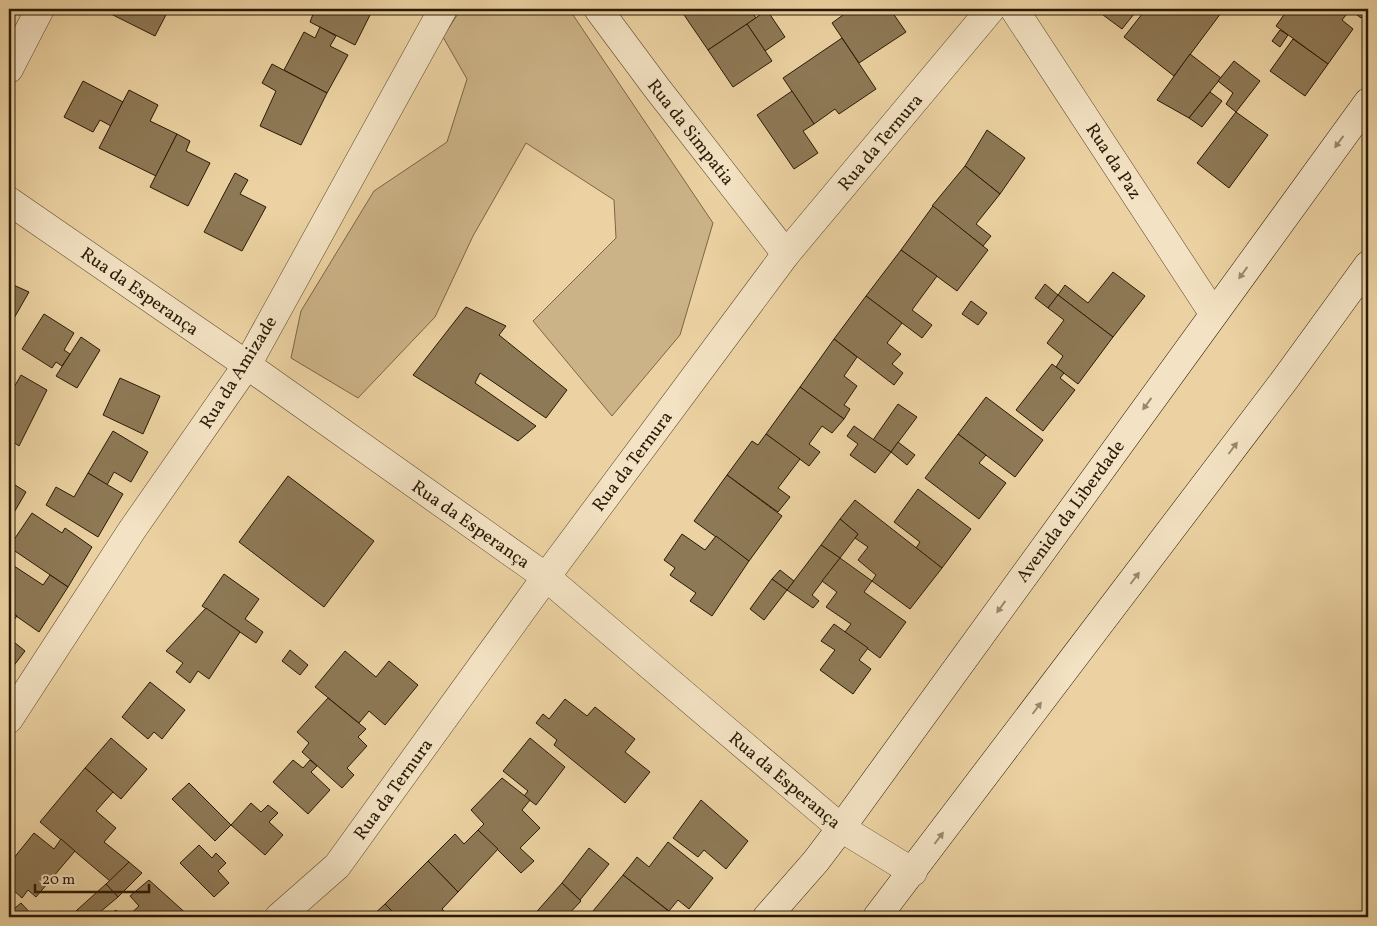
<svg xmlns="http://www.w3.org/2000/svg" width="1377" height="926" viewBox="0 0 1377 926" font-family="Vollkorn,serif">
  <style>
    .green { fill: #cbb387; stroke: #7a6646 }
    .building { fill: #8e7956; stroke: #291904 }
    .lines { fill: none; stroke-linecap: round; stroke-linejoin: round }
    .street-casing { stroke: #5a472c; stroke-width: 29 }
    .secondary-casing { stroke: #291904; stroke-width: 29 }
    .street { stroke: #f3e2c3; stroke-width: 28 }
    .secondary { stroke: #f3e2c3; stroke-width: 28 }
    .oneway { fill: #98886d }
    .labels { text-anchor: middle; stroke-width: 4; stroke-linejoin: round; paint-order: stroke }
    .street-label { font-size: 18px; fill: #291904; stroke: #f3e2c3 }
  </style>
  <rect width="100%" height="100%" fill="#ecd2a2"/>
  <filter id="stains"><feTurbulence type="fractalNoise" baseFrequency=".004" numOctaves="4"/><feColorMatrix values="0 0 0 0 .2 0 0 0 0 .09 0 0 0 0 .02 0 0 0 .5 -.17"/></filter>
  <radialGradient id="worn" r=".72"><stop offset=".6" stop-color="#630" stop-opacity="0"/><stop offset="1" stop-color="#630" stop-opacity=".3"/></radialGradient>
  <polygon class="green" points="461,9 569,9 713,223 680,335 612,416 533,321 616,238 614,200 526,143 473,236 435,317 358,398 291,358 301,311 374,191 447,142 467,79 443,37"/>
  <g class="building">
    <polygon points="114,9 169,9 155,36 111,14"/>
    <polygon points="315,9 373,9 355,45 310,22"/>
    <polygon points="680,9 750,9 756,18 708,50"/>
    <polygon points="839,9 890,9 906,32 859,63 832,23 843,15"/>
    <polygon points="1095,9 1138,9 1122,29"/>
    <polygon points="1146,9 1224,9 1174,76 1124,37"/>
    <polygon points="1190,9 1201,9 1197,14"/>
    <polygon points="1288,9 1350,10 1342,20 1353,29 1328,64 1276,26"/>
    <polygon points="1349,9 1368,9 1361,18"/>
    <polygon points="767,10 785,37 765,51 747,24"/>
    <polygon points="747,24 772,61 733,87 708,50"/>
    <polygon points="320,27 336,36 330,46 348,55 327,93 284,70 304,32 315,38"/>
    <polygon points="1280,30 1288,35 1280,47 1272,41"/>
    <polygon points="842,38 876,89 839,114 835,109 814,124 783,78"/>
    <polygon points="1293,39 1328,64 1305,96 1270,71"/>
    <polygon points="1190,54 1221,78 1189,118 1157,100"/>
    <polygon points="1234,61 1260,81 1236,112 1226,104 1233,93 1218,81"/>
    <polygon points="272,64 327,93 301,145 260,126 276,91 262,83"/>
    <polygon points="83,81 123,102 111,126 100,120 93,132 64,117"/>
    <polygon points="129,90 158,105 150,121 177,134 156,176 99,148"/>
    <polygon points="792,91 814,124 803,131 818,153 794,169 757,115"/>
    <polygon points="1210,92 1222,101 1202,127 1189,118"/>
    <polygon points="1236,112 1268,135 1229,188 1197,163"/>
    <polygon points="987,130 1025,158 1000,194 965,166"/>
    <polygon points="177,134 190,141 186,151 210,163 188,206 150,187"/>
    <polygon points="965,166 1000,194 976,224 991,236 983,246 932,206"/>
    <polygon points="235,173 248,180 240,194 266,207 242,251 204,232"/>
    <polygon points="933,206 988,250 957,291 901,250"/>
    <polygon points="901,250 937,276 912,310 932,325 922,338 866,296"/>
    <polygon points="1113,272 1145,296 1113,337 1058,295 1065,285 1088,303"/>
    <polygon points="9,283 29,292 9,327"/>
    <polygon points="1045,284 1058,295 1048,308 1035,298"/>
    <polygon points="1058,295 1113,337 1078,384 1056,367 1063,356 1047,343 1064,320 1048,308"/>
    <polygon points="866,296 902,323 887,343 901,354 892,364 903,373 894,385 834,339"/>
    <polygon points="971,301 987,313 978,325 962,314"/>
    <polygon points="466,307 506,326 499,335 567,390 546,418 480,373 475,383 536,426 518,441 413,375"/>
    <polygon points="44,314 74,333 64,350 70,354 62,366 56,362 52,368 22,349"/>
    <polygon points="81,337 100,350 77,388 56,376"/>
    <polygon points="834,339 857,357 844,376 857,386 844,405 850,409 844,419 800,387"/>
    <polygon points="1052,364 1064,373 1060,378 1075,390 1043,431 1016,410"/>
    <polygon points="21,375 47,390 19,446 9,439 9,396"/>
    <polygon points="120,378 160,396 143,434 103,415"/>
    <polygon points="800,387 844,419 832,433 822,426 809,444 820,452 809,466 766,434"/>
    <polygon points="986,397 1043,440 1015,477 958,434"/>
    <polygon points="898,404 917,417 891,452 873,440"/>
    <polygon points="854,426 891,452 875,473 850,455 858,444 847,436"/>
    <polygon points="113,431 148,452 131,482 114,472 107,485 88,473"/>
    <polygon points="766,434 800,459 778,488 790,497 778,512 727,475 752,441 758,445"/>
    <polygon points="958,434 986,455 979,463 1006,483 979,519 925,478"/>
    <polygon points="898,442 915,455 907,465 891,452"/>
    <polygon points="88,473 123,494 98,537 46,505 56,487 74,497"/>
    <polygon points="727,475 782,516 749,561 694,521"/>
    <polygon points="288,476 374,541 324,607 239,542"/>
    <polygon points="9,481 26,492 9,521"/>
    <polygon points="918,489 971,529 942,568 916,548 920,542 894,522"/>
    <polygon points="855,500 942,568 910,609 872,581 876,575 858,560 868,547 855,538 858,534 840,519"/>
    <polygon points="32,513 62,533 65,528 92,547 68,587 9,547"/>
    <polygon points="840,519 858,534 840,558 821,545"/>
    <polygon points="682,534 705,550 716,536 749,561 712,616 690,601 696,593 670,575 675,568 664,560"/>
    <polygon points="821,545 840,558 812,595 819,601 813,608 787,590"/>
    <polygon points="840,558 872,581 864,592 906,622 880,658 845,632 851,624 826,607 837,592 822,581"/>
    <polygon points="11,564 43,585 50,575 68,587 39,632 9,611 9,567"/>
    <polygon points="780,570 794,581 787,590 772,579"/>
    <polygon points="224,574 259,599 245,619 263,632 256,643 202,606"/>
    <polygon points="772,579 787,590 764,620 750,609"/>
    <polygon points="206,608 240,632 209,679 198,671 190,683 176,672 183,663 166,651"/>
    <polygon points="9,610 17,616 9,626"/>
    <polygon points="834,624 868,648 859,660 871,669 853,694 820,670 835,650 821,641"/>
    <polygon points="9,638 25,651 9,672"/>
    <polygon points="290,650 308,665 300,675 282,661"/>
    <polygon points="345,651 376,677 389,661 418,685 385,725 369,711 359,723 315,687"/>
    <polygon points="150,682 185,710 162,739 154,732 148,739 122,717"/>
    <polygon points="328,698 366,729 358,737 367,746 347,768 354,775 342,788 302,752 309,743 297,732"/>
    <polygon points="565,699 587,716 595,707 635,739 625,752 650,772 625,803 554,745 557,740 536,723 543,714 549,719"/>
    <polygon points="111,738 147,769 121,799 85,768"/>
    <polygon points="530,738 565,767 536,805 524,796 528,791 503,771"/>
    <polygon points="293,760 303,768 310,760 317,766 311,772 330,790 308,814 273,782"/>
    <polygon points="85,768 113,792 96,811 116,828 104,842 129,862 110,881 40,822"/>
    <polygon points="502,778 530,800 522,810 540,828 520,848 534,861 521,873 478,830 484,824 471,810"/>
    <polygon points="189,783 231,825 215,841 172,799"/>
    <polygon points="701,800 748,841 726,869 704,850 698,857 673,838"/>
    <polygon points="251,803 261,812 268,805 278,813 269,822 283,835 265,855 231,825"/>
    <polygon points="478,830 498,849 458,892 428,861 455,834 464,844"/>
    <polygon points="34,833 54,849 61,839 75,851 36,897 28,890 22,898 10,887 15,881 9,875 9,864"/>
    <polygon points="668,842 713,878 689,909 678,900 669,911 623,875 637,857 649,867"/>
    <polygon points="199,845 212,858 216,853 226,863 218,871 229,883 214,897 180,863"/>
    <polygon points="589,848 609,864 580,900 562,883"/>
    <polygon points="428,861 458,892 442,909 450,917 398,917 385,904"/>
    <polygon points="129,862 142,873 118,897 106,884"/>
    <polygon points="623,875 676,917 599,917 593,911"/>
    <polygon points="149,880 190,917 127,917 139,906 130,896"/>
    <polygon points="562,883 581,901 566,917 532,917"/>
    <polygon points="106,884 118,897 94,917 83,917 77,910"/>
    <polygon points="21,903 34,917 9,917 9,913"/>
    <polygon points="385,904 398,917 371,917"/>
    <polygon points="77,910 84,917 70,917"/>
    <polygon points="116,910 123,917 107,917"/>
    <polygon points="503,911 509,917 496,917"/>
  </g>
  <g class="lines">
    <g class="street-casing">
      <g id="street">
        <polyline points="598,9 656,87 786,254"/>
        <polyline points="1014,9 1213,313"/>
        <polyline points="9,69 40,9"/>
        <polyline points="9,201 247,365 546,577 841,828 913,872"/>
        <polyline points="9,719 132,530 247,365 443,9"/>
        <polyline points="279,917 337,866 546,577 786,254 991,9"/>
      </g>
    </g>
    <g class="secondary-casing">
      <g id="secondary">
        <polyline points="767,917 816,861 841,828 1368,102"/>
        <polyline points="877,917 1286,378 1368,265"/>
      </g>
    </g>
    <use href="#street" class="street"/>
    <use href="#secondary" class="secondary"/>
  </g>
  <defs><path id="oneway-solid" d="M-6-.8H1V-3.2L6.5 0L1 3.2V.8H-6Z" transform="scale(1.25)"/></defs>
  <g class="oneway">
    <use href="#oneway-solid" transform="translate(1339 142) rotate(126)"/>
    <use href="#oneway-solid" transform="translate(1243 273) rotate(126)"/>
    <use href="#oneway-solid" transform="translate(1147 404) rotate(126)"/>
    <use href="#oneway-solid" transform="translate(1233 448) rotate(-53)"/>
    <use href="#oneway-solid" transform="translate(1135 578) rotate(-53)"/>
    <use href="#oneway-solid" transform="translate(1001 607) rotate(126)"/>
    <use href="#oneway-solid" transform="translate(1037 708) rotate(-53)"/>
    <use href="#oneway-solid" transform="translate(939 838) rotate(-53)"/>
  </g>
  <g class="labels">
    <g class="street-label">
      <text transform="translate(691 132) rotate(52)" y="6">Rua da Simpatia</text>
      <text transform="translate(880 142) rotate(-50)" y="6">Rua da Ternura</text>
      <text transform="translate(1114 161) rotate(57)" y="6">Rua da Paz</text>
      <text transform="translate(140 291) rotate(35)" y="6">Rua da Esperança</text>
      <text transform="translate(238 372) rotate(-58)" y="6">Rua da Amizade</text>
      <text transform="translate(632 461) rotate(-53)" y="6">Rua da Ternura</text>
      <text transform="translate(1070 511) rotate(-54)" y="6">Avenida da Liberdade</text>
      <text transform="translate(471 524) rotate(35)" y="6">Rua da Esperança</text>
      <text transform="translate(785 780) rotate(40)" y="6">Rua da Esperança</text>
      <text transform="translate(393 789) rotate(-54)" y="6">Rua da Ternura</text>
    </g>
  </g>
  <rect width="1377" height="926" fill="none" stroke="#ecd2a2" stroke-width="30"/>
  <rect x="10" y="10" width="1357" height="906" fill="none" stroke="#291904" stroke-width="2.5"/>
  <rect x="15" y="15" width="1347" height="896" fill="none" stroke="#291904"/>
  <path d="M35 884v8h114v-8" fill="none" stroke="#291904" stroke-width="2.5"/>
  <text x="42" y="884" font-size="15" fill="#291904" stroke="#f3e2c3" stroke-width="4" paint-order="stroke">20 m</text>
  <rect width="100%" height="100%" filter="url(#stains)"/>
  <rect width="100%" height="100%" fill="url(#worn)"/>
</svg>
